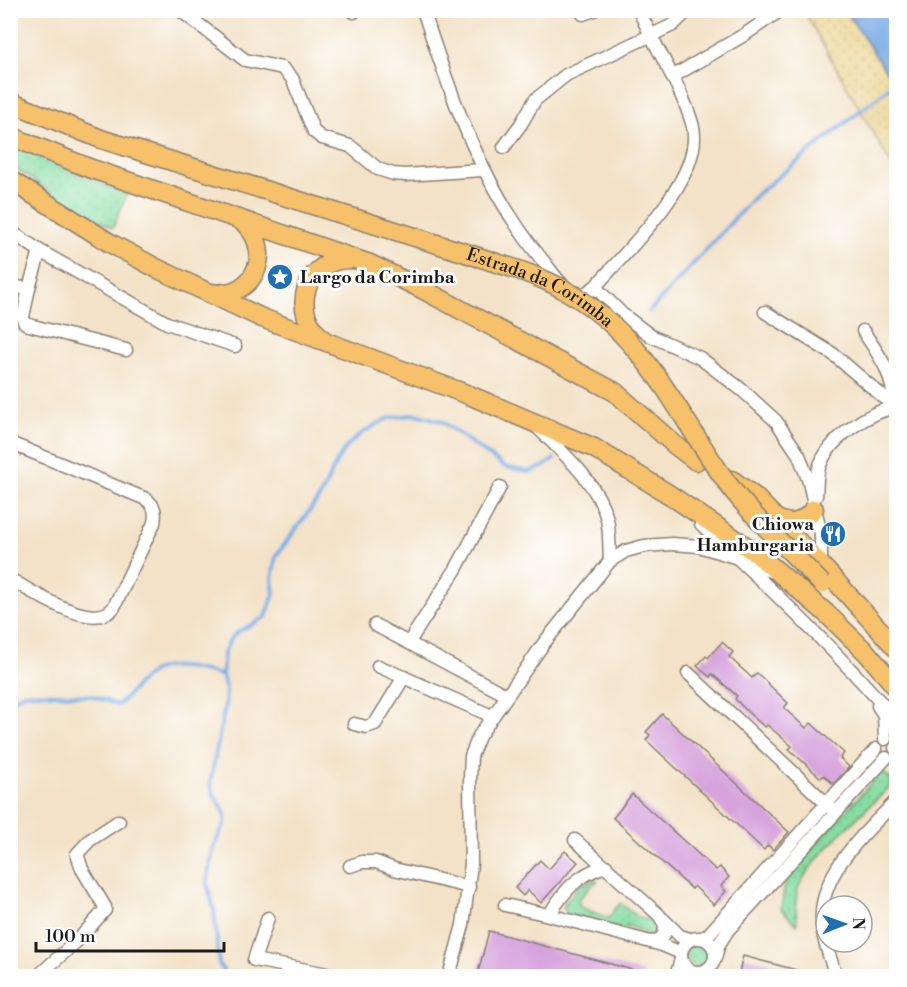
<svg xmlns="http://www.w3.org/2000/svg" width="907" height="987" viewBox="0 0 907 987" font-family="'Libre Bodoni',serif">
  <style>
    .grass { fill: url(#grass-dots); stroke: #517c5f; stroke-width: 1.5 }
    .sand { fill: url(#sand-dots); stroke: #857b5d; stroke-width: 1.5 }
    .water { fill: #7aabe5; stroke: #4b6480; stroke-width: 1.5 }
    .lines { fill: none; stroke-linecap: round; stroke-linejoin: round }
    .stream { stroke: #7aabe5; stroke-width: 4 }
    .building { fill: #d6a3dd }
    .minor-casing { stroke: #887f72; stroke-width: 15 }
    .primary-casing { stroke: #887f72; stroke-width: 21 }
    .minor { stroke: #fff; stroke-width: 12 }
    .primary { stroke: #f7c06b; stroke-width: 18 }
    .primary-bridge-casing { stroke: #887f72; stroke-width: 21; stroke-linecap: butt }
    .primary-bridge { stroke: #f7c06b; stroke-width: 18 }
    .labels { text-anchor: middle; stroke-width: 6; stroke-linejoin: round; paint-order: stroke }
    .poi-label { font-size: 18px; font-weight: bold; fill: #1c1c1c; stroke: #fff; text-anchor: start }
    .street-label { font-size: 18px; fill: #1c1c1c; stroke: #fff }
  </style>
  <defs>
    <pattern id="grass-dots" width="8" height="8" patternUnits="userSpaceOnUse" patternTransform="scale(1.5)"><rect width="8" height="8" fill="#86dda2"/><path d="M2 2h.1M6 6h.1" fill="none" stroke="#73bd8b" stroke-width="1.8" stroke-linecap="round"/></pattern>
    <pattern id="sand-dots" width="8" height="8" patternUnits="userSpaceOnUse" patternTransform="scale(1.5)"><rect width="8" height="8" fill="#eeda9e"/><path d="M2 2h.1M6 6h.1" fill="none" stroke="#ccba88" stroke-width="1.8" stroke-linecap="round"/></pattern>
  </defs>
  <rect width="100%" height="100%" fill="#fff"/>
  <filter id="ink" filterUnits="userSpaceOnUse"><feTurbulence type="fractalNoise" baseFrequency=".0167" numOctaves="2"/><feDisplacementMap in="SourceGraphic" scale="12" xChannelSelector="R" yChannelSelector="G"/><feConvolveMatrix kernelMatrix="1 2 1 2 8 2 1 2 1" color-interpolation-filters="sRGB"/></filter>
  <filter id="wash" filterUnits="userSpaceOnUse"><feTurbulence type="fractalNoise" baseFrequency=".008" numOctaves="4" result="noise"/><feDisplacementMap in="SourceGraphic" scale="24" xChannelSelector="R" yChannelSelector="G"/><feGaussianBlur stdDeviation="1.35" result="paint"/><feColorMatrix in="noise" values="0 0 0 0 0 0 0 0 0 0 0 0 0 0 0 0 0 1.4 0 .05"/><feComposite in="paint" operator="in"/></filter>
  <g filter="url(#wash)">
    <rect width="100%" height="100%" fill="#f3e2c7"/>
    <g class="grass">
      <polygon points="10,143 74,173 127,194 113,228 64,201 11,165"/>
      <path d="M882,771L894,783C870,806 808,860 798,889C794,900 797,913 797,925L781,909L785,885L789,874Z"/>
      <polygon points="596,879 597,882 592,885 578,900 580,907 608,918 620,903 638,917 654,921 658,929 655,934 650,936 627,925 625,930 567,914 563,906 579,885"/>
      <circle cx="698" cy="954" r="12"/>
    </g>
    <polygon class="sand" points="804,11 846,11 896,86 896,173"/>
    <polygon class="water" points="846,11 896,11 896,86"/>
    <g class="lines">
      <g class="stream">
        <polyline points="649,312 757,194 895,83"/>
        <path d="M10,702L23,693H38L92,696L118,705C130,695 139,680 152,672C172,661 200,670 221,675"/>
        <polyline points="227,976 219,964 214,910 207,883 213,849 225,823 225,813 214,795 210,783 225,706 226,691 222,675 224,653 230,640 236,633 266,617 274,594 272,579 276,556 321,495 337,461 348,445 361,434 374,426 389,418 416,414 441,421 505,467 528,472 543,467 554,459"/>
      </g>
    </g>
    <g id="blocks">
      <g class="building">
        <polygon points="722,642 733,652 729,657 752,678 757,673 788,703 784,708 796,719 806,728 811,723 844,753 840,758 849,767 833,784 824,775 821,778 811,769 789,749 792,746 767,725 765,727 752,716 735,699 737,696 712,674 710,677 697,666 706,656 708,658"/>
        <polygon points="662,714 789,832 773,850 768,845 764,850 646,740 650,735 646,732"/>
        <polygon points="632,794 716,870 720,867 729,877 721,886 726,891 714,905 694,886 692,889 613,818"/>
        <polygon points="565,851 578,862 541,903 528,890 523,896 515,888 540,860 549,869"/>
        <polygon points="489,931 622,967 643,973 643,976 477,976"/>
        <polygon points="743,956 808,973 808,976 738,976"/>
      </g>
    </g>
  </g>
  <g filter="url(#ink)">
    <use href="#blocks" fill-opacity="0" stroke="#887f72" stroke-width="1.5"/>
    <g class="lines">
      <g class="minor-casing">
        <g id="minor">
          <polyline points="180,10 245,60 282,68 292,78 314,132 322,138 350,146 378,169 393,174 405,175 483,170"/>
          <path d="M423,10C452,99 483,190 544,262C556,277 565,294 585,294L595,287C627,250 708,175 692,123C680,84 655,48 639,10"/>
          <polyline points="354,12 356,10"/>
          <polyline points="583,14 594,10"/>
          <polyline points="672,77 744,35 781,10"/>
          <polyline points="504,147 521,124 535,100 566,75 673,25 688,10"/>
          <polyline points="10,231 40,251 167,323 235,346"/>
          <polyline points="40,251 29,288 23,317 24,322 29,325 126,350"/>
          <polyline points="10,287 29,288"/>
          <polyline points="595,287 622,314 651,336 700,358 742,390 776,421 799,455 809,482 821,535 821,565"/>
          <polyline points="765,312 833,354 895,407"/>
          <path d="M863,331C882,359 892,372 895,407"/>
          <path d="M538,428C563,453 598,483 607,519C610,532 609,548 610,561"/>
          <path d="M10,443L146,499C155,506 156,512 154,523L114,607C95,634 31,591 10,579"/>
          <path d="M816,496C817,487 816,477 819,468C828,439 868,412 896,407"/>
          <path d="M701,524C769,587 836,650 896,720"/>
          <polyline points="375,625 506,695"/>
          <polyline points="409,642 456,569 500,487"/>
          <polyline points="378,666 492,716"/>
          <polyline points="688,673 831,808"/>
          <polyline points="878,706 884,715 885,739"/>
          <polyline points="354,724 366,727 375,724 404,677"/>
          <polyline points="895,748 896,747"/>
          <polyline points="575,840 659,915 665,925 664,935 657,941 651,942"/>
          <polyline points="350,866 362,862 376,862 394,869 469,887"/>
          <polyline points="505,905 549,915 662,945 681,953"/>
          <path d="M549,915C564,891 578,874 606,866"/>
          <polyline points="268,918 254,960 338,976"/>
          <polyline points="663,919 680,936 690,939"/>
          <circle cx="698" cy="955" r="17"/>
          <polyline points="701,938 707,936 876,749"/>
          <polyline points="715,958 719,944 728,930 886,758"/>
          <polyline points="38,976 79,939 105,910 105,907 82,869 77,854 90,840 119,821"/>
          <polyline points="449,976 463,925 471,864 470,778 471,756 479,736 544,643 610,561 626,551 644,546 672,544 699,546 738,558 770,571"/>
          <polyline points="676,976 681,959"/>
          <path d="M836,976C832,962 825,947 823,932C813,877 862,837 896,801"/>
        </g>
      </g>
      <g class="primary-casing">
        <g id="primary">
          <polyline points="10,102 101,139 466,253"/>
          <polyline points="10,136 89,168 370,264 422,289 615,392 675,445 696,461"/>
          <polyline points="10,180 110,243 156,268 262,318 469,395 594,448 670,495 756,553 826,613 867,653 896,687"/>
          <path d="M211,293C257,300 277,245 239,219"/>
          <path d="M325,341C287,313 305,256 353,259"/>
          <polyline points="732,480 755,497 821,565 896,648"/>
          <path d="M775,518C792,527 802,523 814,509"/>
        </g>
      </g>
      <use href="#minor" class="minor"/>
      <use href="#primary" class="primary"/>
      <g class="primary-bridge-casing">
        <g id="primary-bridge">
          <path id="s1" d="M466,253C498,264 531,272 561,288C646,334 674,410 728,484C755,520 791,551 822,584"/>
        </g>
      </g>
      <use href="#primary-bridge" class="primary-bridge"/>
    </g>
  </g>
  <defs>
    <g id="sight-disc" transform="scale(1.35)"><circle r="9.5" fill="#1f6fb2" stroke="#fff"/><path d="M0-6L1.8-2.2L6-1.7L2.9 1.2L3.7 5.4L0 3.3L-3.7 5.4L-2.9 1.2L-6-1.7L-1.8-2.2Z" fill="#fff"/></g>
    <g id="restaurant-disc" transform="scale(1.35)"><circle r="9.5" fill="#1f6fb2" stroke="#fff"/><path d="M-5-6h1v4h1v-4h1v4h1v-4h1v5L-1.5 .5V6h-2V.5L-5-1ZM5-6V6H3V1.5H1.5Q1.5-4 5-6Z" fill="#fff"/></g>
  </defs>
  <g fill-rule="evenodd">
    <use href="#sight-disc" x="280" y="277"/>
    <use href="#restaurant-disc" x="833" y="534"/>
  </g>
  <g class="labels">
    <g class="poi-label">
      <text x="300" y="283">Largo da Corimba</text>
      <text x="814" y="530" text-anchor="end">Chiowa<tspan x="814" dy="21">Hamburgaria</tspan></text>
    </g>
    <g class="street-label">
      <text dy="6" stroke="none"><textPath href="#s1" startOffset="82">Estrada da Corimba</textPath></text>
    </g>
  </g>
  <rect width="907" height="987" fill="none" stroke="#fff" stroke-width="36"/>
  <g transform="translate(844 924) rotate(89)"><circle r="28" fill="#ffffff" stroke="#a4a4a4" stroke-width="1.5"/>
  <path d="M0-4.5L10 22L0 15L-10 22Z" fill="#1f6fb2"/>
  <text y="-9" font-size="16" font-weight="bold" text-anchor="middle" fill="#1c1c1c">N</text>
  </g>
  <path d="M36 942v9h188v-9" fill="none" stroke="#1c1c1c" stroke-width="3"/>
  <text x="45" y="942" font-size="18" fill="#1c1c1c" stroke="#ffffff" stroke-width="4.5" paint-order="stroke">100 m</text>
</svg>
